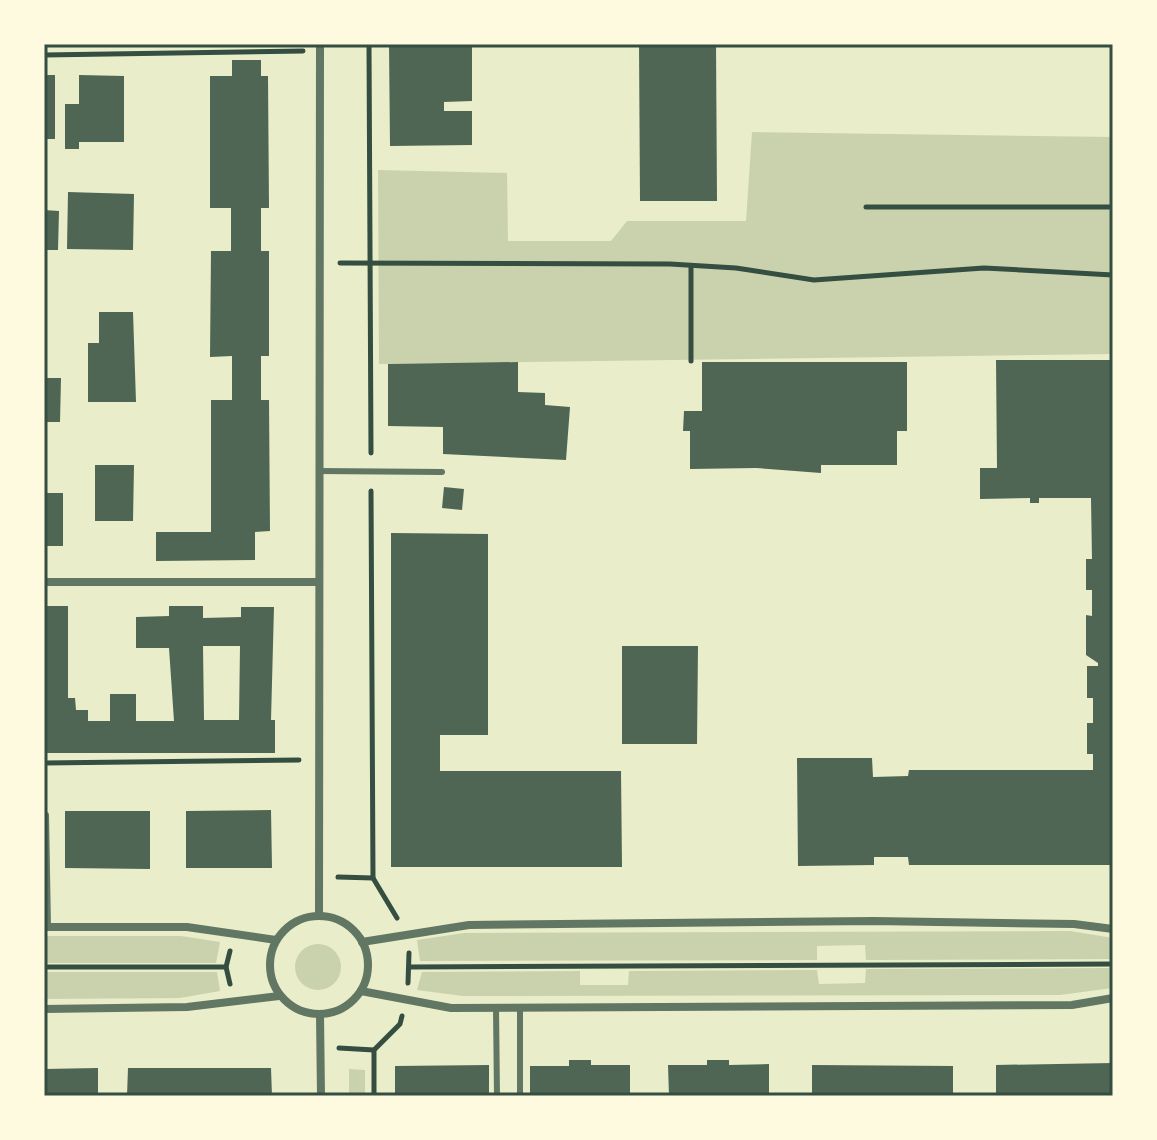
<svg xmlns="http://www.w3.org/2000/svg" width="1157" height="1140" viewBox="0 0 1157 1140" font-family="'DejaVu Sans',sans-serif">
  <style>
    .green { fill: #cad2ad }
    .building { fill: #4f6655; fill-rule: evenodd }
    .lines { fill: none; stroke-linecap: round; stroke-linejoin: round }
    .path { stroke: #344e41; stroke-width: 5 }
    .service { stroke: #617663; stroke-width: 6 }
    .minor { stroke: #617663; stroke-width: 8 }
    .neatline { fill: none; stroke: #344e41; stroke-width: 3 }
  </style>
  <rect width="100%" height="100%" fill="#e9edc9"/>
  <g class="green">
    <polygon points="752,132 1113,137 1113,354 379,364 378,170 507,173 508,241 611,241 627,221 746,221"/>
    <polygon points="1070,931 1113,938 1111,959 866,960 865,945 817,946 817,960 420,961 417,940 464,933"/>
    <polygon points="44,936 181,936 220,942 216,963 44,963"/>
    <circle cx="318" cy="967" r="23"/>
    <polygon points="1111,968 1113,988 1060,995 463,996 417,990 422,972 580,971 580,985 628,985 629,971 817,970 819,984 865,983 866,969"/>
    <polygon points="44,972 217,972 220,991 180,998 44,999"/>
    <polygon points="349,1069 365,1070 365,1096 349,1096"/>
  </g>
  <g class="building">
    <polygon points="389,44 472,44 472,101 444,102 444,111 472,111 472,145 390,146"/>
    <polygon points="639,44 716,44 717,201 640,201"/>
    <polygon points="232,60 261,60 261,76 268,76 269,208 261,208 261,251 269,251 269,356 261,356 261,400 269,400 270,531 255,532 255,560 156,561 156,532 211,532 211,400 232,400 232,356 210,357 211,251 231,251 231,208 210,208 210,76 232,76"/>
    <rect x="44" y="75" width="11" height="64"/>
    <polygon points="79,75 124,76 124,142 79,142 79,149 65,149 65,104 79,104"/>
    <polygon points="68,192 134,194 133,250 67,249"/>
    <polygon points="44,210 59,211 58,250 44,250"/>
    <polygon points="99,312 133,312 136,402 88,402 88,343 99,343"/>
    <polygon points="996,360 1113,360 1113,865 909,865 908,857 874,857 874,865 798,866 797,758 872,758 873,777 908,776 909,770 1093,770 1093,754 1087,754 1087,723 1093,723 1093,698 1087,698 1087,666 1098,666 1098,663 1086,655 1086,615 1092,616 1092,590 1086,590 1086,559 1092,559 1091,498 1039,498 1039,503 1030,503 1030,498 980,499 980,468 997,468"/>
    <polygon points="518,362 518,392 545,393 545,405 570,407 566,460 443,454 443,427 388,426 388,364"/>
    <polygon points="702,362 907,362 907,431 897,431 897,465 821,465 821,473 756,468 690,469 690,431 683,431 684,411 702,411"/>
    <polygon points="44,378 61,378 60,422 47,422"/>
    <polygon points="95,465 134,465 133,521 95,521"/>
    <polygon points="444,487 464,489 462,510 442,508"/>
    <rect x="44" y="493" width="19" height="53"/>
    <polygon points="391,533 488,534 488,735 440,735 440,771 621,771 622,867 391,867"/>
    <path d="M44,606H68V698H75L76,710H88V721H110V694H136V721H174L169,648H136V617L169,616V606H203V618L241,617V607H274L271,720H275V753H44ZM203,646H240L239,720H204Z"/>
    <polygon points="622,646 698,646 697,744 622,744"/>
    <polygon points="271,810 272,868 186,868 186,811"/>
    <polygon points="65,811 150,811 150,869 65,868"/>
    <polygon points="569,1060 591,1060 591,1065 630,1065 630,1096 530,1096 530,1066 569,1066"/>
    <polygon points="707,1060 729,1060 729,1065 769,1064 769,1096 669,1096 668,1065 707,1065"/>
    <polygon points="1113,1063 1113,1096 996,1096 996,1065"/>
    <polygon points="489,1065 489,1096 395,1096 395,1066"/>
    <polygon points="812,1065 953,1066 953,1096 812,1096"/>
    <polygon points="98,1068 98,1096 44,1096 44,1069"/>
    <polygon points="128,1068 271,1068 272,1096 127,1096"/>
  </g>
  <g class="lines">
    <g class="path">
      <polyline points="369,44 371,453"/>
      <polyline points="44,55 303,51"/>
      <polyline points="866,207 1113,207"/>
      <polyline points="340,263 670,264 736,268 814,280 984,268 1113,275"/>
      <polyline points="691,361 691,266"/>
      <polyline points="371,491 373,878 397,918"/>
      <polyline points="44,763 299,760"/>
      <polyline points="338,877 373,878"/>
      <polyline points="230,951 226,967 230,984"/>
      <polyline points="44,967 226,967"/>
      <polyline points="411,967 1113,964"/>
      <polyline points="408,983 409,953"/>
      <polyline points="339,1048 374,1050"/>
      <polyline points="374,1096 374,1050 400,1024 402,1016"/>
    </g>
    <g class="service">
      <polyline points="319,471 442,472"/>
      <polyline points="46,815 48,927"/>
      <polyline points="496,1007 497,1096"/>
      <polyline points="520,1096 520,1007"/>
    </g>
    <g class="minor">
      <polyline points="44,582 319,582"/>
      <polyline points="319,915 320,44"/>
      <circle cx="319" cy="965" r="49"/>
      <polyline points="44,927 187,927 276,940"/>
      <polyline points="362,942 469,925 874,921 1074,924 1113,929"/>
      <polyline points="361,991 451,1008 1072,1005 1113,998"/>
      <polyline points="44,1009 187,1007 279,996"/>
      <polyline points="320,1015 321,1096"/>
    </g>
  </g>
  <rect width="1157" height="1140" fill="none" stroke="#fefae0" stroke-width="92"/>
  <rect x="46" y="46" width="1065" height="1048" class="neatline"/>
</svg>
